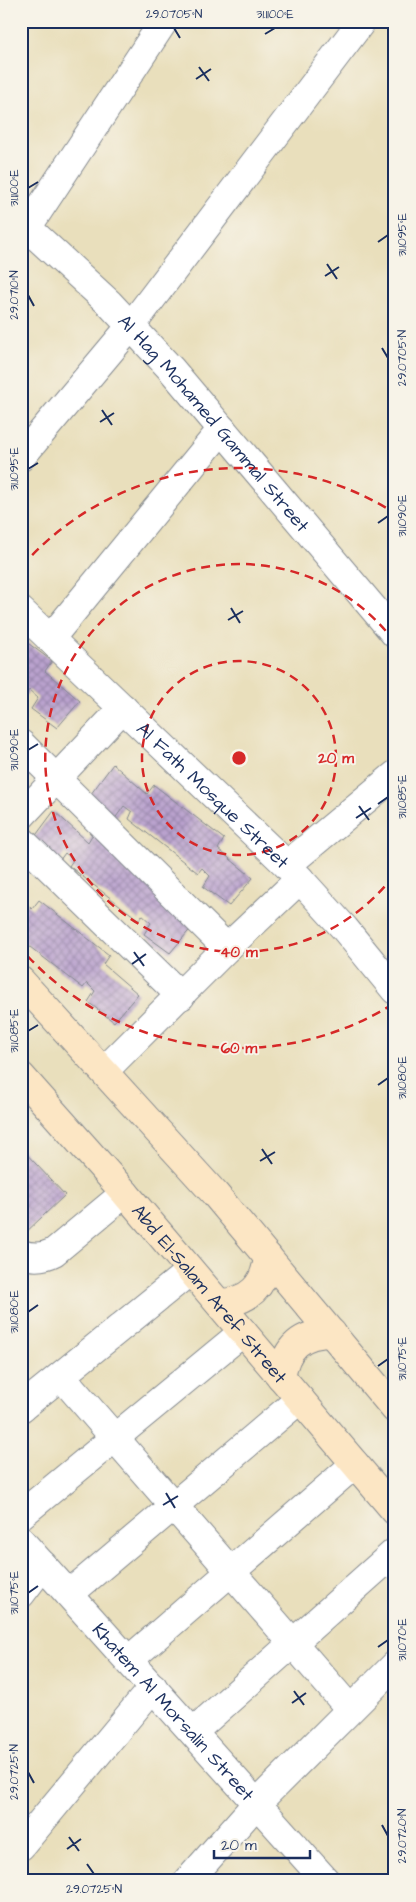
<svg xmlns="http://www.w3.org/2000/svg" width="416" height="1902" viewBox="0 0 416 1902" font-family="'Architects Daughter',sans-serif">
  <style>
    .building { fill: url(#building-cross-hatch) }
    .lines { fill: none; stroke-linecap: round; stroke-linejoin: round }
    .minor-casing { stroke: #82878d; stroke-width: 30 }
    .secondary-casing { stroke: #82878d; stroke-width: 30 }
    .minor { stroke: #fff; stroke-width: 28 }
    .secondary { stroke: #fce6c4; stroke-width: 28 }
    .ticks { fill: none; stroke: #1b2f5e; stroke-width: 2 }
    .ring { fill: none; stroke: #d62828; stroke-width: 2.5; stroke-dasharray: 9 6 }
    .labels { text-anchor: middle; stroke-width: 4; stroke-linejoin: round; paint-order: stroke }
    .street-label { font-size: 19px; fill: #1b2f5e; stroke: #f7f3e8 }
    .centre { fill: #d62828; stroke: #f7f3e8; stroke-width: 2.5 }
    .ring-label { font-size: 15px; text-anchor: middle; font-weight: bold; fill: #d62828; stroke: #f7f3e8; stroke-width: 4; stroke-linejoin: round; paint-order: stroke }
    .neatline { fill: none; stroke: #1b2f5e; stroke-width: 2 }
    .ticks-label { font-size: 12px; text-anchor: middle; fill: #1b2f5e }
  </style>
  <defs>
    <pattern id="building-cross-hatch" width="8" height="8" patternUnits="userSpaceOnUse" patternTransform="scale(1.25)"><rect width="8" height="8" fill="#baa2ce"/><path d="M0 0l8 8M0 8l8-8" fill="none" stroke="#9684aa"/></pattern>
  </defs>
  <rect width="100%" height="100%" fill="#f7f3e8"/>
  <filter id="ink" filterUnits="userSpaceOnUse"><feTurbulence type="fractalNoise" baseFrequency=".02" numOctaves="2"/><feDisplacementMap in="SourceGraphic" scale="10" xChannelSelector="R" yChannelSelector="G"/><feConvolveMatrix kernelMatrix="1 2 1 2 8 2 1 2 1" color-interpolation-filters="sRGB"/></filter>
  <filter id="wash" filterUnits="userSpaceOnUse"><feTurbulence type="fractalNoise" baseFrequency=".0096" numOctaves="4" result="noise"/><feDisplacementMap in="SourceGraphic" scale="20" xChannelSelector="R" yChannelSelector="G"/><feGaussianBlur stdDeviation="1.12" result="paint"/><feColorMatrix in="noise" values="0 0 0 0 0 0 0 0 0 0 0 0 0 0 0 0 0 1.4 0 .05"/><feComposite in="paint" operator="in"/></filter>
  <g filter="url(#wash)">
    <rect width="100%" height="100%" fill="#e9dfbc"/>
    <g id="blocks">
      <g class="building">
        <polygon points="21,638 52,661 45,671 80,701 57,728 31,709 38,698 29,690 26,695 21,692"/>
        <polygon points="113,764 147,794 154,785 224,839 218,849 253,878 229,906 203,887 210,876 202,868 198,873 129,819 132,812 124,806 114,820 88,798"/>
        <polygon points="54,811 88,842 94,832 193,926 170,953 144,934 151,923 142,915 139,920 69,866 73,860 65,853 54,868 28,846"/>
        <polygon points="21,899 32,909 39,900 109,955 103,964 138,994 114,1022 88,1002 95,991 87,983 83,988 21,940"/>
        <polygon points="21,1148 65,1195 21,1237"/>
      </g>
    </g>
  </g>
  <g filter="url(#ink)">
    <use href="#blocks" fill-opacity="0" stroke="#82878d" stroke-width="1"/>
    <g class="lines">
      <g class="minor-casing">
        <g id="minor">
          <path id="s1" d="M21,222L109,303L171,369L395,634"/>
          <polyline points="21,237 164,21"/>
          <polyline points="21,457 131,326 362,21"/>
          <path id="s2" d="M21,611L287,865L345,929L395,990"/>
          <polyline points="50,639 222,429"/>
          <polyline points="21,744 227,948"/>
          <polyline points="21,816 123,708"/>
          <polyline points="21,840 181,996"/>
          <polyline points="287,865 395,775"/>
          <polyline points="104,1071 227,948 300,879"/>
          <path d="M21,1254C33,1258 43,1258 54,1252L125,1193"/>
          <polyline points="61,1376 350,1709"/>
          <polyline points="21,1408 190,1271"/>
          <polyline points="21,1515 243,1332"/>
          <path id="s3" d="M21,1541L326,1881"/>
          <polyline points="21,1594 43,1565"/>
          <polyline points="69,1594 300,1399"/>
          <polyline points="129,1660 355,1464"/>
          <polyline points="193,1732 395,1552"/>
          <polyline points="21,1846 153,1687"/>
          <polyline points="188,1881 257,1803 395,1665"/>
        </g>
      </g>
      <g class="secondary-casing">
        <g id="secondary">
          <polyline points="21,981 215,1194 395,1409"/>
          <path id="s4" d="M21,1076L125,1193L395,1511"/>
          <path d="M219,1303C249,1302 265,1286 268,1257"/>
          <path d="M281,1377C286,1347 301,1333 332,1333"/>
        </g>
      </g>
      <use href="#minor" class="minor"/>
      <use href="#secondary" class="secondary"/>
    </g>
  </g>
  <path class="ticks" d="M174,28L180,38M265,34L275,28M199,67L209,81M196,79L211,69M28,188L38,182M378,242L388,235M327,264L337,279M325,276L339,267M28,295L34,306M382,348L388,358M102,410L112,425M100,422L114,413M28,469L38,463M378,523L388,516M231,608L240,623M228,620L243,611M28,750L38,744M378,804L388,797M359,806L369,820M356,818L371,808M134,952L144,966M132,964L146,954M28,1031L38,1025M378,1085L388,1078M262,1149L272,1164M260,1161L275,1152M28,1312L38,1305M378,1366L388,1359M166,1493L175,1508M163,1505L178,1496M28,1593L38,1586M378,1647L388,1640M294,1691L304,1705M292,1703L306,1693M28,1772L34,1783M382,1825L388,1836M69,1837L79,1851M67,1849L81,1839M87,1864L94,1874"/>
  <g class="ring">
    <circle cx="239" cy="758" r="97"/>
    <path d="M394 875A194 194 0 1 1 394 641"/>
    <path d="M393 1004A290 290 0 0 1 22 950M22 566A290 290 0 0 1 393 512"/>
  </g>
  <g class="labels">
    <g class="street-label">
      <text dy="7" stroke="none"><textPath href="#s1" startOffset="279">Al Hag Mohamed Gammal Street</textPath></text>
      <text dy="7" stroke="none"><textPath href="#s2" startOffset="266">Al Fath Mosque Street</textPath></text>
      <text dy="7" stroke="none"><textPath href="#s4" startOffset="288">Abd El-Salam Aref Street</textPath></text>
      <text dy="7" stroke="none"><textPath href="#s3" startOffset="229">Khatem Al Morsalin Street</textPath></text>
    </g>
  </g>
  <circle cx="239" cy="758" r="8" class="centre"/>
  <g class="ring-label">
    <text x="336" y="763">20 m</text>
    <text x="239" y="957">40 m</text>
    <text x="239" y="1053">60 m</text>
  </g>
  <rect width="416" height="1902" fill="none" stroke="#f7f3e8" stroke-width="55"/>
  <path d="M214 1850v8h96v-8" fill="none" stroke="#1b2f5e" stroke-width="2.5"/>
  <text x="221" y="1850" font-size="15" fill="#1b2f5e" stroke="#f7f3e8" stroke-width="4" paint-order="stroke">20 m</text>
  <rect x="28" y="28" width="360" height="1846" class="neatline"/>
  <g class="ticks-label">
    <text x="174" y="18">29.0705°N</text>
    <text x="275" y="18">31.1100°E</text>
    <text transform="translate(14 188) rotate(-90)" y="4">31.1100°E</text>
    <text transform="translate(402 235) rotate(-90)" y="4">31.1095°E</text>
    <text transform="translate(14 295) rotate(-90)" y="4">29.0710°N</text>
    <text transform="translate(402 358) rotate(-90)" y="4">29.0705°N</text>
    <text transform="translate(14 469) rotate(-90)" y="4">31.1095°E</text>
    <text transform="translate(402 516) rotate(-90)" y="4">31.1090°E</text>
    <text transform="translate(14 750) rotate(-90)" y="4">31.1090°E</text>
    <text transform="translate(402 797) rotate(-90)" y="4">31.1085°E</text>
    <text transform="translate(14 1031) rotate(-90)" y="4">31.1085°E</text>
    <text transform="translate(402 1078) rotate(-90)" y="4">31.1080°E</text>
    <text transform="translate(14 1312) rotate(-90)" y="4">31.1080°E</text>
    <text transform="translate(402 1359) rotate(-90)" y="4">31.1075°E</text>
    <text transform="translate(14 1593) rotate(-90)" y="4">31.1075°E</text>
    <text transform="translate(402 1640) rotate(-90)" y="4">31.1070°E</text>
    <text transform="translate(14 1772) rotate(-90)" y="4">29.0725°N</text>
    <text transform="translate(402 1836) rotate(-90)" y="4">29.0720°N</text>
    <text x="94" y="1893">29.0725°N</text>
  </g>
</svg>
